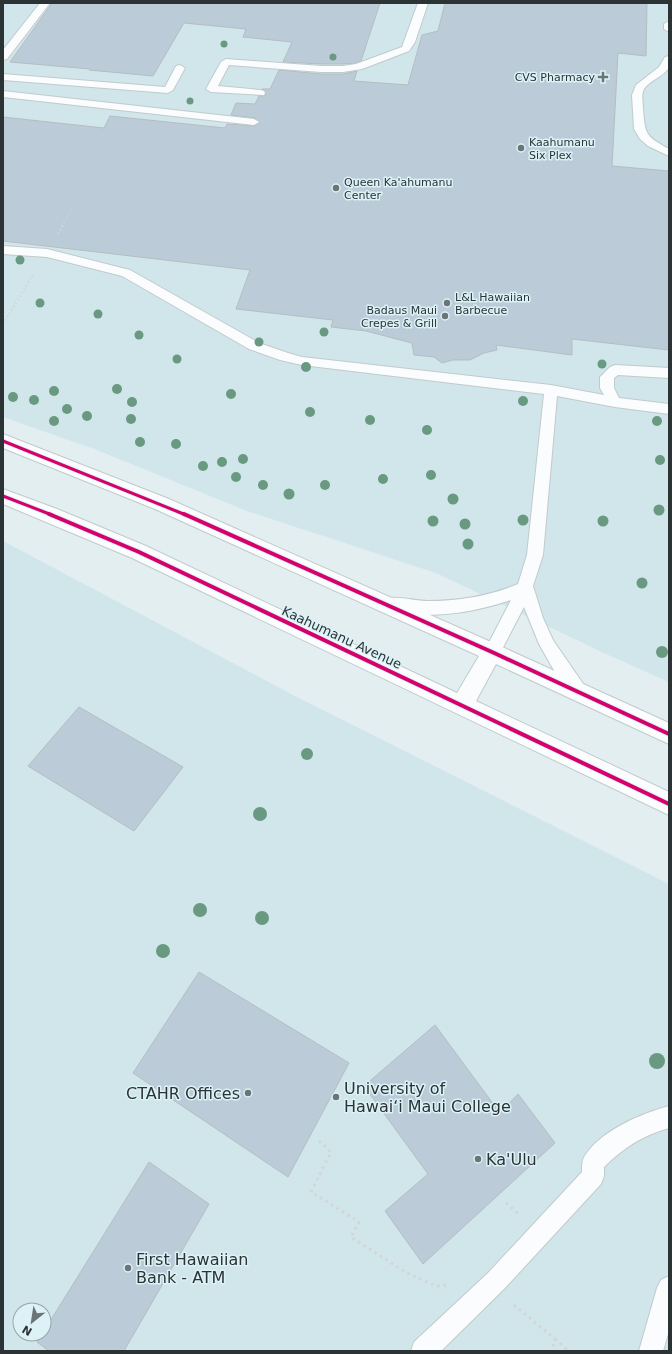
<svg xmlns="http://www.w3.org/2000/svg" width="672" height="1354" viewBox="0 0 672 1354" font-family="'DejaVu Sans',sans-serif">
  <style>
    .built { fill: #d0e6ea; fill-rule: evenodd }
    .building { fill: #bbccd8; stroke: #b5bdc1 }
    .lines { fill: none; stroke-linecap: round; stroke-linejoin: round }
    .lane-casing { stroke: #c1cacc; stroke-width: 2 }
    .primary-casing { stroke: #c1cacc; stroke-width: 2 }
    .path-far2 { stroke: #d3d6d8; stroke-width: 1.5; stroke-dasharray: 1 2; stroke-linecap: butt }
    .path-far1 { stroke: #d3d6d8; stroke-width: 2; stroke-dasharray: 1.5 2.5; stroke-linecap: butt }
    .path { stroke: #d3d6d8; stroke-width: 3; stroke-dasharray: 2.5 4; stroke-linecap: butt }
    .lane { fill: #fbfcfd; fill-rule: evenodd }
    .primary { fill: #fbfcfd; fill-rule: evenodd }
    .cycleway-far1-casing { stroke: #ddf2f7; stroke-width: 5 }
    .cycleway-casing { stroke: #ddf2f7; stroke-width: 6 }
    .cycleway-far1 { stroke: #d6006c; stroke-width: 3 }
    .cycleway { stroke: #d6006c; stroke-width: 4 }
    .tree { fill: #699a81 }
    .poi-dot { fill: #6b7477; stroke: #ddf2f7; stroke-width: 1.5 }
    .labels { text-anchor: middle; stroke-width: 3; stroke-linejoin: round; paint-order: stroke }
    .far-poi-label { font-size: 11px; fill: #2b3335; stroke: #ddf2f7; text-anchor: start }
    .street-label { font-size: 13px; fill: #2b3335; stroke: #ddf2f7 }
    .near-poi-label { font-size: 16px; fill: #2b3335; stroke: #ddf2f7; text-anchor: start }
  </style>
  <rect width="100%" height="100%" fill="#e3eef1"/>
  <g class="built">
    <polygon points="3,3 669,3 669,682 606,654 436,573 247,511 97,450 3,417"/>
    <path d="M3,541L293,695L669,884V1351H3ZM20,1310H44V1334H20Z"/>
  </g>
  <g class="building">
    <polygon points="52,3 380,3 361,61 356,63 343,64 321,64 283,62 292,42 243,37 246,29 184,23 153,76 89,70 90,69 10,62"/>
    <polygon points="445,3 647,3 646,56 618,53 612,166 669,171 669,350 572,339 572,355 496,345 497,350 484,353 470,360 453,360 442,363 434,357 414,355 412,343 366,331 331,327 333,320 236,309 250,270 3,241 3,117 104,128 110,116 225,128 227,124 255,126 260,123 255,118 231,115 236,103 255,104 259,96 265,96 266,92 262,89 270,89 279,70 321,74 343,74 357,71 354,81 408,85 422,35 438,31"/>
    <polygon points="79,707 183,767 134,831 28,766"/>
    <polygon points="199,972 349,1063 288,1177 133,1073"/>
    <polygon points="435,1025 500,1113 518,1094 555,1143 423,1264 385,1211 428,1174 364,1086"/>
    <polygon points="149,1162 209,1204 124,1351 49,1351 37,1342 42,1334 44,1334 44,1331"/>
  </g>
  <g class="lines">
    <g class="lane-casing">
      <g id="lane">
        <polygon points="40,3 50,3 7,59 3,60 3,50"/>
        <polygon points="418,3 428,3 415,42 409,51 362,69 343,72 321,72 229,65 218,86 260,90 264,91 265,93 264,95 211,92 206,89 221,62 226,59 321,66 343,66 356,64 402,47"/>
        <polygon points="669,21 669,32 664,29 664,24"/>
        <path d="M669,56L668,69C662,77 649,81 644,89C641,95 643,102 643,108C645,134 645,136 669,149V156L648,146L640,139L634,129L632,95L636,85L659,67L665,57Z"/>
        <polygon points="180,65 185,68 173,90 168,93 3,80 3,74 165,87 176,66"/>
        <polygon points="3,91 254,119 259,122 254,125 3,97"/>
        <path d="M3,246L47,249L130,270L259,343L288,353L302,357L551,385L604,395L600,388V377L610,367L615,365L669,368V378L618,375L614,378V388L619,398L669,404V414L615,407L557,396L543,555L533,586L543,618L553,640L590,694L587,699L581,701L575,699L556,674L539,644L524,607L498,657L492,659L486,657L484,652L511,600C473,613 424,621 385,609L383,604L385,599C398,595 414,601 428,601C459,601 489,596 518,584L527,555L544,394L302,365L280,360L249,349L122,276L47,257L3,254Z"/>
        <path d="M669,1106V1128C643,1135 623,1148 604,1167V1176L601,1184L504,1289L441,1351H411L414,1342L488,1273L582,1172C582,1165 582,1159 586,1154C604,1129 641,1114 669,1106Z"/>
        <polygon points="669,1276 669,1331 663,1351 639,1351 657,1288 661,1280"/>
      </g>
    </g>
    <g class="primary-casing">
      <polygon id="primary" points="3,434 169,499 500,646 669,723 669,744 496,664 476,701 669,792 669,815 132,558 3,504 3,489 57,509 146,546 457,693 479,656 155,509 3,448"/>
    </g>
    <polyline class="path-far2" points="62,226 72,209"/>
    <g class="path-far1">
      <polyline points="58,234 63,225"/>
      <polyline points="3,324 34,273"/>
    </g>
    <g class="path">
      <polyline points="319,1141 331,1152 311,1192 359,1222 351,1237 407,1273 436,1286 450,1285"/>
      <polyline points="506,1203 519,1214"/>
      <polyline points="514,1305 555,1339 552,1351"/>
      <polyline points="555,1339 569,1351"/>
    </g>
    <use href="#lane" class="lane"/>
    <use href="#primary" class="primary"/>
    <g class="cycleway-far1-casing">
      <g id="cycleway-far1">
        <polyline points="3,441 186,515"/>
        <polyline points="3,496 52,515"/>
      </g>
    </g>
    <g class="cycleway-casing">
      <g id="cycleway">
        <polyline points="49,514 139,552 669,804"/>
        <polyline points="184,514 492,652 669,734"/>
      </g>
    </g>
    <use href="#cycleway-far1" class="cycleway-far1"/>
    <use href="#cycleway" class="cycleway"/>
  </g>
  <g class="tree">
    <circle cx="224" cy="44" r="3.5"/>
    <circle cx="333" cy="57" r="3.5"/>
    <circle cx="190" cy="101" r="3.5"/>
    <circle cx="20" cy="260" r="4.5"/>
    <circle cx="40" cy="303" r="4.5"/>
    <circle cx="98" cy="314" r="4.5"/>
    <circle cx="324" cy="332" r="4.5"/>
    <circle cx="139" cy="335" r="4.5"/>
    <circle cx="259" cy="342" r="4.5"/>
    <circle cx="177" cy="359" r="4.5"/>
    <circle cx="602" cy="364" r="4.5"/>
    <circle cx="306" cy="367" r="5"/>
    <circle cx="117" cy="389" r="5"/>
    <circle cx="54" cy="391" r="5"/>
    <circle cx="231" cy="394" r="5"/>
    <circle cx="13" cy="397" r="5"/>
    <circle cx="34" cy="400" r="5"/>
    <circle cx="523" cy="401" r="5"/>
    <circle cx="132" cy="402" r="5"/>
    <circle cx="67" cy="409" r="5"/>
    <circle cx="310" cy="412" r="5"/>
    <circle cx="87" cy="416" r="5"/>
    <circle cx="131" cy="419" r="5"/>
    <circle cx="370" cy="420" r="5"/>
    <circle cx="54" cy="421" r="5"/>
    <circle cx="657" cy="421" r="5"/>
    <circle cx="427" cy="430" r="5"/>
    <circle cx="140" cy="442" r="5"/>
    <circle cx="176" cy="444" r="5"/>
    <circle cx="243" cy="459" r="5"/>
    <circle cx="660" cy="460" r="5"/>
    <circle cx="222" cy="462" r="5"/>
    <circle cx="203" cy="466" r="5"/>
    <circle cx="431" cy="475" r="5"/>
    <circle cx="236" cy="477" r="5"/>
    <circle cx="383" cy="479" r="5"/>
    <circle cx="263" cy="485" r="5"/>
    <circle cx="325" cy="485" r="5"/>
    <circle cx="289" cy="494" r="5.5"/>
    <circle cx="453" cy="499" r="5.5"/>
    <circle cx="659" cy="510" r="5.5"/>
    <circle cx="523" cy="520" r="5.5"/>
    <circle cx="433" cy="521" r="5.5"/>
    <circle cx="603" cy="521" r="5.5"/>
    <circle cx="465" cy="524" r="5.5"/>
    <circle cx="468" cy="544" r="5.5"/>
    <circle cx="642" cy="583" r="5.5"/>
    <circle cx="662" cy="652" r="6"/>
    <circle cx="307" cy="754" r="6"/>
    <circle cx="260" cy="814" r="7"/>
    <circle cx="200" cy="910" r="7"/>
    <circle cx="262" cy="918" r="7"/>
    <circle cx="163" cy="951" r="7"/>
    <circle cx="657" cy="1061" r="8"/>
  </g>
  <g class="poi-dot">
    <path d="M601 71h4v4h4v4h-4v4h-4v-4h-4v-4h4z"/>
    <circle cx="521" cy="148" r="4"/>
    <circle cx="336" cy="188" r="4"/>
    <circle cx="447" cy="303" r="4"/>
    <circle cx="445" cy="316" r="4"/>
    <circle cx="248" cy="1093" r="4"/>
    <circle cx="336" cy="1097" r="4"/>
    <circle cx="478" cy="1159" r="4"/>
    <circle cx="128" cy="1268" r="4"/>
  </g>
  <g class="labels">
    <g class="far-poi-label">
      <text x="595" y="81" text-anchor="end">CVS Pharmacy</text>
      <text x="529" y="146">Kaahumanu<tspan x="529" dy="13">Six Plex</tspan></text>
      <text x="344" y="186">Queen Ka'ahumanu<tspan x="344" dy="13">Center</tspan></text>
      <text x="455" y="301">L&amp;L Hawaiian<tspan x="455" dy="13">Barbecue</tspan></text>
      <text x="437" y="314" text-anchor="end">Badaus Maui<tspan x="437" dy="13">Crepes &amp; Grill</tspan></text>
    </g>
    <g class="street-label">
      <text transform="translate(342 637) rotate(25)" y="5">Kaahumanu Avenue</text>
    </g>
    <g class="near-poi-label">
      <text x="344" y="1094">University of<tspan x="344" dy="18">Hawai‘i Maui College</tspan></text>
      <text x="240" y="1099" text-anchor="end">CTAHR Offices</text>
      <text x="486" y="1165">Ka'Ulu</text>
      <text x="136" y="1265">First Hawaiian<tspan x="136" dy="18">Bank - ATM</tspan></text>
    </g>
  </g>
  <rect width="672" height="1354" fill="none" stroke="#2b3335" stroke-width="8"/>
  <g transform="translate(32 1322) rotate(210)"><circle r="19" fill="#ddf2f7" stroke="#96a6a9"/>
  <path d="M0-3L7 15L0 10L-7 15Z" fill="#6b7477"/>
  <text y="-6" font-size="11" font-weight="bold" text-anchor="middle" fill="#2b3335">N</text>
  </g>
</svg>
